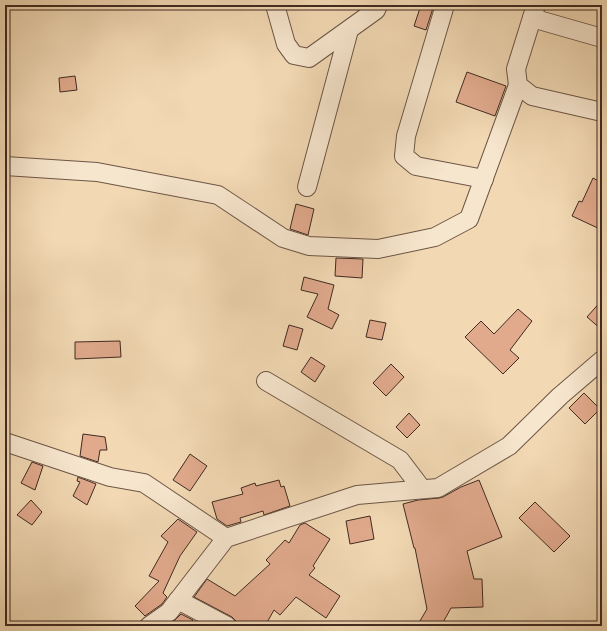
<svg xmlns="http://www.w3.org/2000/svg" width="607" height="631" viewBox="0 0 607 631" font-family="'IM FELL English',serif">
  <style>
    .building { fill: #e1aa8d; stroke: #412a21 }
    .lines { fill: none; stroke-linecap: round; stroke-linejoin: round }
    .street-casing { stroke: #6d5646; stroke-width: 20 }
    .street { stroke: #f7e6ce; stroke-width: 18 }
  </style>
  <rect width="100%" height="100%" fill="#f2d9b4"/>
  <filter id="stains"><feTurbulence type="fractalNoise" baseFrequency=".005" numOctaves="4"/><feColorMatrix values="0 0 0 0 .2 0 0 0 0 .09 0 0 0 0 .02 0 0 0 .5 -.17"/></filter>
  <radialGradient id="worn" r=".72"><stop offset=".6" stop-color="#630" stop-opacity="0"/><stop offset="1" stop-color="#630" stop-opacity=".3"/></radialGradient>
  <g class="building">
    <polygon points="421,5 434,5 426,30 414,26"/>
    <polygon points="467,72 506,86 495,116 456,102"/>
    <polygon points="75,76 77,90 60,92 59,78"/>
    <polygon points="593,178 602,183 602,230 572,216 579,201 582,202"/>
    <polygon points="296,204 314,209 308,235 290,229"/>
    <polygon points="336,258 363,259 362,278 335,276"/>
    <polygon points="304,277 334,285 328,309 339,315 332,329 307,317 318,294 301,290"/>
    <polygon points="602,300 602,330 587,317"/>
    <polygon points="518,309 532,321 510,350 519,358 503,374 465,337 481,321 494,334"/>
    <polygon points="370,320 386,323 382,340 366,337"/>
    <polygon points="289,325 303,329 297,350 283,346"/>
    <polygon points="120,341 121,357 75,359 75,342"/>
    <polygon points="311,357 325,366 315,382 301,372"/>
    <polygon points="391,364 404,377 386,396 373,383"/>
    <polygon points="584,393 600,409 585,424 569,408"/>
    <polygon points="409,413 420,425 407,438 396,427"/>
    <polygon points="83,434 105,437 107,450 100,450 98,462 80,456"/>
    <polygon points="190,454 207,466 190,491 173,480"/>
    <polygon points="32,462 43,466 35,490 21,483"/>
    <polygon points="78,477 96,484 87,505 73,496 80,482 77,481"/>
    <polygon points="279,480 281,487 284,486 290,506 264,515 263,511 240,518 241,522 227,526 217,519 212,502 243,494 241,488 255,483 256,486"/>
    <polygon points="479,480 502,537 467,551 474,579 482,579 483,607 451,608 441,626 417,626 427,609 415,548 414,548 403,504 418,500 439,498 443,497 461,487"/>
    <polygon points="31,500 42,512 32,525 17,515"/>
    <polygon points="535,502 570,536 554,552 519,518"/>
    <polygon points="370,516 374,539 350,544 346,521"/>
    <polygon points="178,519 197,532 180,556 163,593 167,597 162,604 145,616 135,606 159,581 149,576 168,542 161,536"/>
    <polygon points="305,523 330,539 313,566 315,568 309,575 340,596 326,618 296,597 280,615 274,610 265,626 237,626 236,621 232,617 194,597 207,579 235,596 270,564 266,560 285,540 289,543 300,525"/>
    <polygon points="181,614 193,620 188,626 167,626 175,620"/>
  </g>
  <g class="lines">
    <g class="street-casing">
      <g id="street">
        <polyline points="275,5 286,44 294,55 309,58 376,10 378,5"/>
        <polyline points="445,5 406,136 404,156 416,166 484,179"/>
        <polyline points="536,5 516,69 518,85 532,96 602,112"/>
        <polyline points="532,18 602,38"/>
        <polyline points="5,166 97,172 218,195 283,238 309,246 378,249 435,237 469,219 518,85"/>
        <polyline points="307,187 349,30"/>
        <polyline points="266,381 400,460 422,489"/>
        <polyline points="5,442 110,477 144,483 226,538"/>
        <polyline points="178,600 227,626"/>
        <polyline points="149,626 169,612 226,538 357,495 438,488 509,446 560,396 602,360"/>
      </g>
    </g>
    <use href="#street" class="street"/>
  </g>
  <rect width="607" height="631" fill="none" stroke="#f2d9b4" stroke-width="20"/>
  <rect x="6" y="6" width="595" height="619" fill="none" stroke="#412a21" stroke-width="2"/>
  <rect x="10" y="10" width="587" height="611" fill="none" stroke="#412a21"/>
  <rect width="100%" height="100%" filter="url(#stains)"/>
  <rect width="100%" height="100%" fill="url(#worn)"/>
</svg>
